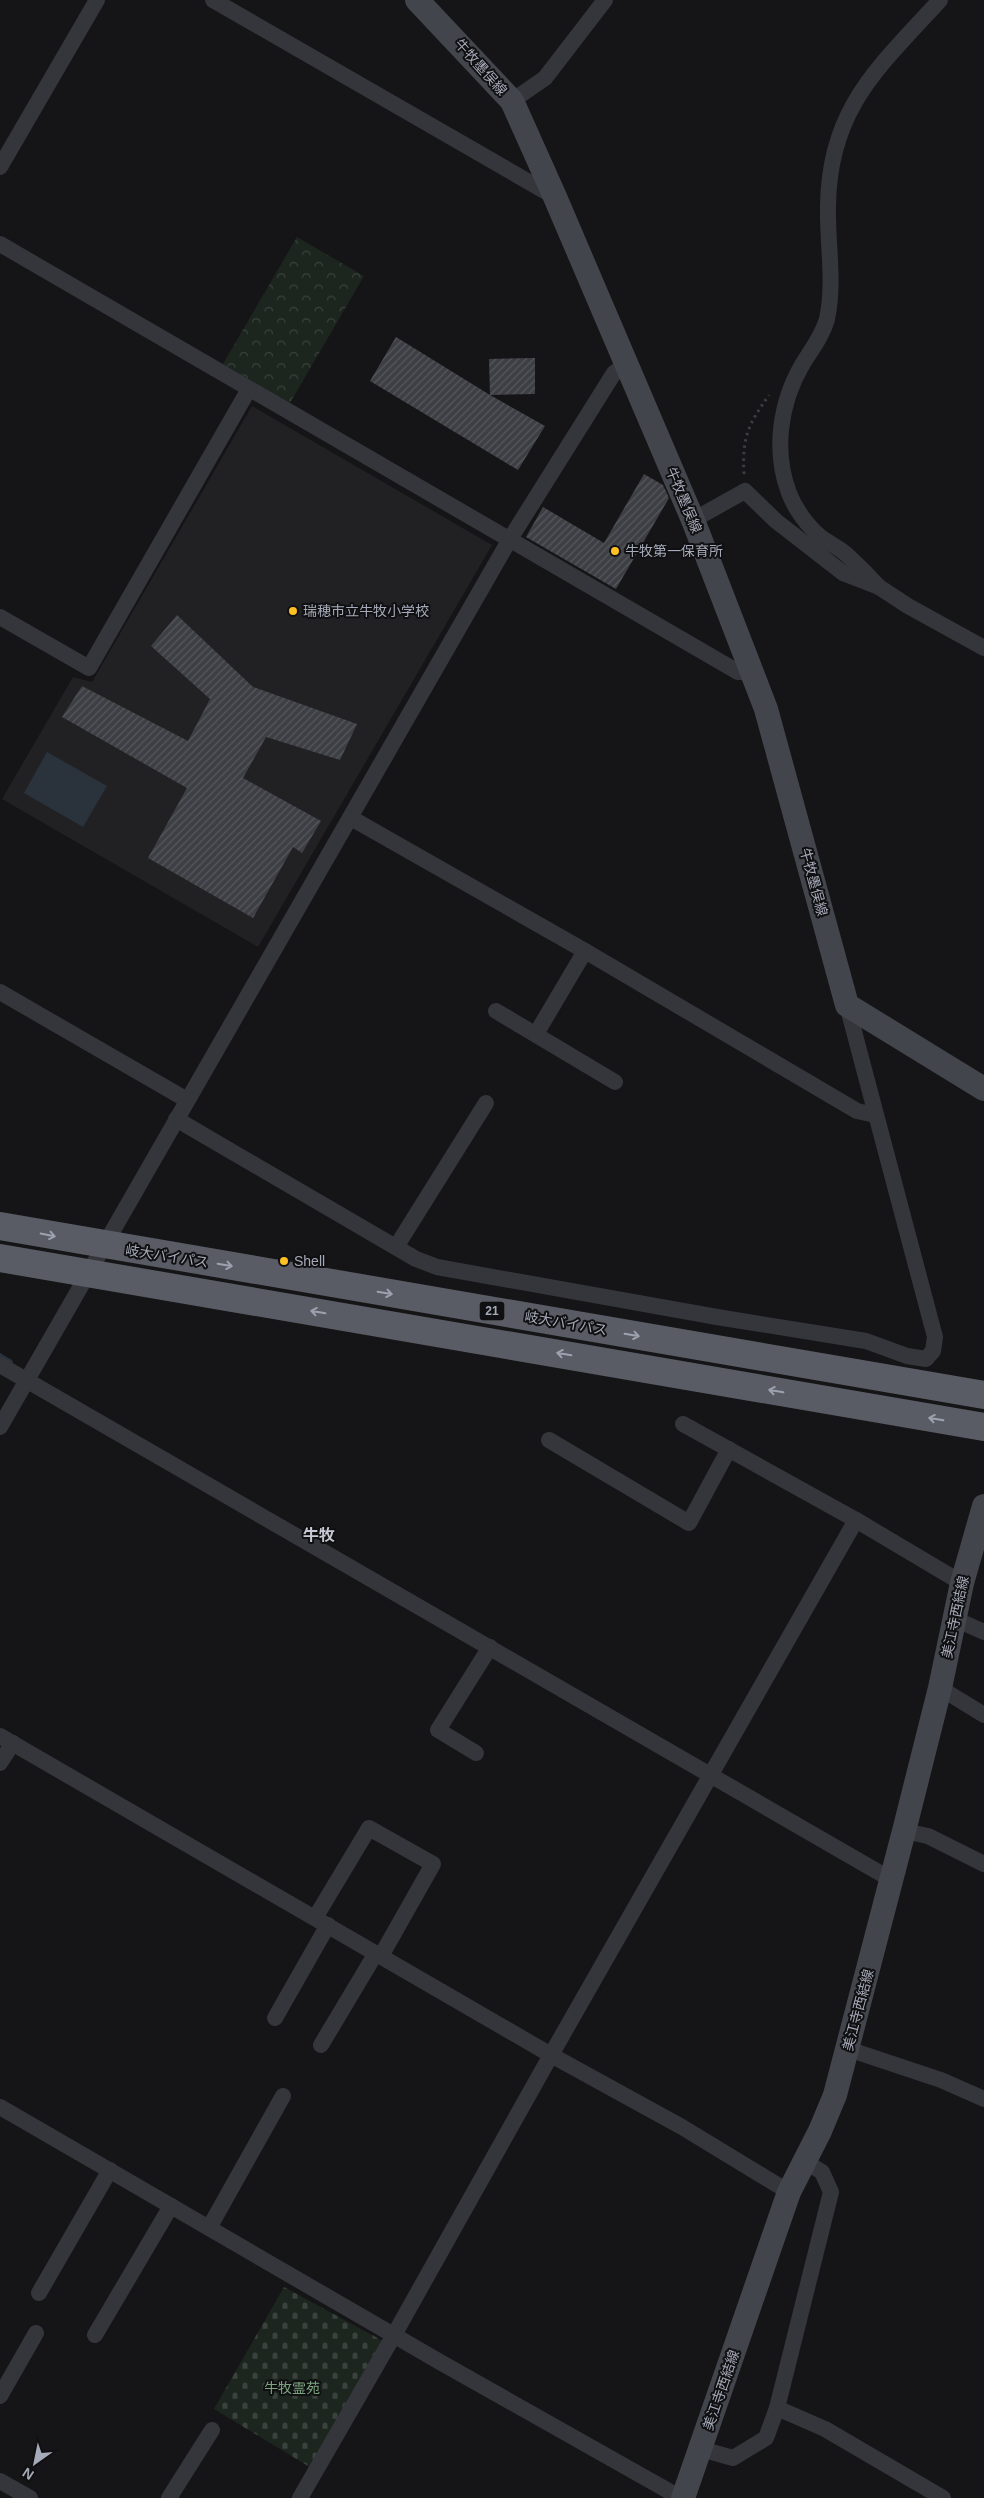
<svg xmlns="http://www.w3.org/2000/svg" width="984" height="2498" viewBox="0 0 984 2498" font-family="Helvetica,'Noto Sans JP',sans-serif">
  <style>
    .built { fill: #212124 }
    .cemetery { fill: url(#cemetery-stones) }
    .park { fill: url(#park-crowns) }
    .water { fill: #2a333c }
    .lines { fill: none; stroke-linecap: round; stroke-linejoin: round }
    .stream { stroke: #2a333c; stroke-width: 5.5 }
    .building { fill: url(#building-hatch) }
    .path { stroke: #3b3d43; stroke-width: 3; stroke-dasharray: 2.5 4; stroke-linecap: butt }
    .minor { stroke: #35363c; stroke-width: 16 }
    .secondary { stroke: #43454c; stroke-width: 24 }
    .trunk { stroke: #595c64; stroke-width: 28 }
    .oneway { stroke: #9da2b0 }
    .poi-dot { fill: #ffc024; stroke: #101012; stroke-width: 2 }
    .labels { text-anchor: middle; stroke-width: 4; stroke-linejoin: round; paint-order: stroke }
    .shield { fill: #101012; stroke: #787c86; stroke-width: 1 }
    .shield-label { font-size: 12px; font-weight: bold; fill: #a5aab8 }
    .street-label { font-size: 14px; fill: #a5aab8; stroke: #101012 }
    .poi-label { font-size: 14px; fill: #a5aab8; stroke: #101012; text-anchor: start }
    .park-label { font-size: 14px; fill: #7ba57f; stroke: #101012 }
    .quarter-label { font-size: 16px; font-weight: bold; fill: #c7cad4; stroke: #101012 }
  </style>
  <defs>
    <pattern id="cemetery-stones" width="16" height="16" patternUnits="userSpaceOnUse" patternTransform="scale(1.25)"><rect width="16" height="16" fill="#1c251e"/><path d="M2 7V4a2 2 0 0 1 4 0v3zM10 15v-3a2 2 0 0 1 4 0v3z" fill="#3a423d"/></pattern>
    <pattern id="park-crowns" width="20" height="18" patternUnits="userSpaceOnUse" patternTransform="scale(1.25)"><rect width="20" height="18" fill="#1c251e"/><path d="M2 6a3 3 0 1 1 6 0M12 15a3 3 0 1 1 6 0" fill="none" stroke="#3a423d"/></pattern>
    <pattern id="building-hatch" width="6" height="6" patternUnits="userSpaceOnUse" patternTransform="scale(1.25)"><rect width="6" height="6" fill="#3e3f44"/><path d="M-1 1l2-2M0 6l6-6M5 7l2-2" fill="none" stroke="#57585d"/></pattern>
  </defs>
  <rect width="100%" height="100%" fill="#151517"/>
  <polygon class="built" points="252,406 492,545 258,947 2,799 73,677 92,682"/>
  <polygon class="cemetery" points="284,2287 385,2342 313,2469 214,2409"/>
  <polygon class="park" points="297,237 364,276 290,403 223,364"/>
  <polygon class="water" points="47,752 107,786 83,827 24,793"/>
  <g class="lines">
    <polyline class="stream" points="0,1356 10,1362"/>
  </g>
  <g class="building">
    <polygon points="396,337 490,395 545,426 518,470 370,381"/>
    <polygon points="535,358 535,394 490,395 489,359"/>
    <polygon points="644,474 663,485 669,498 616,589 526,537 543,507 604,543"/>
    <polygon points="177,615 253,687 357,724 340,760 266,737 243,778 321,821 302,853 293,847 253,918 148,858 187,788 62,717 82,686 188,741 210,699 151,646"/>
  </g>
  <g class="lines">
    <path class="path" d="M744,474C742,437 748,425 769,395"/>
    <g class="minor">
      <polyline points="213,0 555,197"/>
      <polyline points="512,101 545,78 605,0"/>
      <polyline points="0,167 97,0"/>
      <polyline points="0,244 738,672 752,672"/>
      <polyline points="693,520 745,491 776,521 843,573 879,587 908,606 984,648"/>
      <path d="M879,587C869,576 858,565 847,555C840,548 830,544 822,538C808,527 795,509 789,493C773,451 780,403 802,365C811,350 822,337 827,319C835,282 827,243 828,206C829,108 879,67 940,0"/>
      <polyline points="0,617 89,668 249,389"/>
      <polyline points="351,818 585,951 857,1111 875,1115"/>
      <polyline points="0,992 187,1100"/>
      <polyline points="496,1011 615,1082"/>
      <polyline points="536,1034 585,951"/>
      <polyline points="176,1119 416,1259 437,1267 717,1317 866,1341 907,1356 926,1359 933,1351 935,1337 847,1005"/>
      <polyline points="396,1247 486,1103"/>
      <polyline points="0,1365 892,1880"/>
      <polyline points="683,1424 856,1520 962,1583"/>
      <polyline points="0,1427 510,539 614,373 625,365"/>
      <polyline points="549,1440 689,1523 729,1449"/>
      <polyline points="955,1619 984,1632"/>
      <polyline points="940,1688 984,1715"/>
      <polyline points="0,1736 551,2055 682,2127 789,2192"/>
      <polyline points="476,1753 438,1730 490,1647"/>
      <polyline points="0,1763 13,1743"/>
      <polyline points="904,1831 928,1836 984,1864"/>
      <polyline points="315,1918 369,1828 433,1864 381,1956"/>
      <polyline points="275,2018 328,1925"/>
      <polyline points="321,2045 376,1953"/>
      <polyline points="848,2049 941,2080 984,2099"/>
      <polyline points="0,2107 440,2362 681,2498"/>
      <polyline points="209,2228 283,2096"/>
      <polyline points="39,2293 110,2170"/>
      <polyline points="95,2335 171,2206"/>
      <polyline points="0,2396 36,2333"/>
      <polyline points="777,2408 831,2192 822,2172 804,2161"/>
      <polyline points="701,2449 733,2458 766,2438 777,2408 825,2429 943,2498"/>
      <polyline points="0,2481 30,2498"/>
      <polyline points="169,2498 212,2430"/>
      <polyline points="300,2498 394,2335 551,2055 856,1520"/>
    </g>
    <g class="secondary">
      <polyline points="417,0 512,101 555,197 693,520 766,709 847,1005 984,1089"/>
      <polyline points="683,2498 789,2192 820,2131 835,2095 904,1831 940,1688 962,1583 984,1506"/>
    </g>
    <g class="trunk">
      <polyline points="0,1226 984,1395"/>
      <polyline points="0,1258 984,1427"/>
    </g>
  </g>
  <defs><path id="oneway-shaft" d="M-6 0H5M1.5-3L5.5 0L1.5 3" fill="none" stroke-width="1.6" stroke-linecap="round" stroke-linejoin="round" transform="scale(1.25)"/></defs>
  <g class="oneway">
    <use href="#oneway-shaft" transform="translate(48 1235) rotate(11)"/>
    <use href="#oneway-shaft" transform="translate(225 1265) rotate(10)"/>
    <use href="#oneway-shaft" transform="translate(385 1293) rotate(10)"/>
    <use href="#oneway-shaft" transform="translate(318 1312) rotate(-170)"/>
    <use href="#oneway-shaft" transform="translate(632 1335) rotate(10)"/>
    <use href="#oneway-shaft" transform="translate(564 1354) rotate(-170)"/>
    <use href="#oneway-shaft" transform="translate(776 1391) rotate(-170)"/>
    <use href="#oneway-shaft" transform="translate(936 1419) rotate(-170)"/>
  </g>
  <g class="poi-dot">
    <circle cx="615" cy="551" r="5"/>
    <circle cx="293" cy="611" r="5"/>
    <circle cx="284" cy="1261" r="5"/>
  </g>
  <g class="labels">
    <rect class="shield" x="479.5" y="1301.5" width="25" height="19" rx="4"/>
    <g class="shield-label">
      <text x="492" y="1315">21</text>
    </g>
    <g class="street-label">
      <text transform="translate(481 67) rotate(48)" y="5">牛牧墨俣線</text>
      <text transform="translate(684 500) rotate(67)" y="5">牛牧墨俣線</text>
      <text transform="translate(814 882) rotate(75)" y="5">牛牧墨俣線</text>
      <text transform="translate(167 1256) rotate(9)" y="5">岐大バイパス</text>
      <text transform="translate(566 1323) rotate(10)" y="5">岐大バイパス</text>
      <text transform="translate(955 1617) rotate(-78)" y="5">美江寺西結線</text>
      <text transform="translate(858 2010) rotate(-75)" y="5">美江寺西結線</text>
      <text transform="translate(721 2390) rotate(-71)" y="5">美江寺西結線</text>
    </g>
    <g class="poi-label">
      <text x="625" y="556">牛牧第一保育所</text>
      <text x="303" y="616">瑞穂市立牛牧小学校</text>
      <text x="294" y="1266">Shell</text>
    </g>
    <g class="park-label">
      <text x="292" y="2393">牛牧霊苑</text>
    </g>
    <g class="quarter-label">
      <text x="319" y="1541">牛牧</text>
    </g>
  </g>
  <g transform="translate(35 2463) rotate(213)" stroke="#101012" stroke-width="4" paint-order="stroke">
  <path d="M0-4L9 19L0 12L-9 19Z" fill="#a5aab8"/>
  <text y="-8" font-size="14" font-weight="bold" text-anchor="middle" fill="#a5aab8">N</text>
  </g>
</svg>
